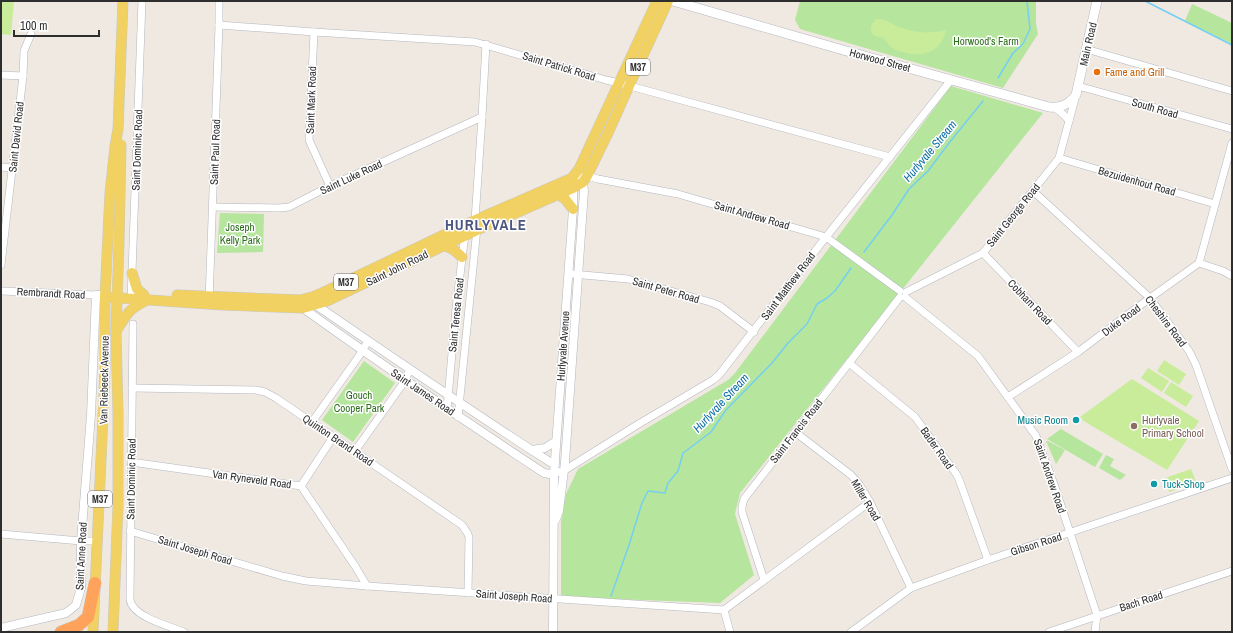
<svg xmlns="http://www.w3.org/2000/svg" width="1233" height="633" viewBox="0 0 1233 633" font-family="'Archivo Narrow',sans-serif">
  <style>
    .green { fill: #b6e59e }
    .pitch { fill: #c9ec9a }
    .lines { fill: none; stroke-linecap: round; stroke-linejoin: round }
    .stream { stroke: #75cff0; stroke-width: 1.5 }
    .minor-casing { stroke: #b4b7c1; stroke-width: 8 }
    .tertiary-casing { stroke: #b4b7c1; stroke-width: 9 }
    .secondary-casing { stroke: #b4b7c1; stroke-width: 10 }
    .primary-casing { stroke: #c9c9c9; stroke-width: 11 }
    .motorway-casing { stroke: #c9c9c9; stroke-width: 13 }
    .minor { stroke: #fff; stroke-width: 7 }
    .tertiary { stroke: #fff; stroke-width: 8 }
    .secondary { stroke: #fff; stroke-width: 9 }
    .primary { stroke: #f2d163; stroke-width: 10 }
    .motorway { stroke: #ffa35c; stroke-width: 12 }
    .food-dot { fill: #e8710a; stroke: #fff; stroke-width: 1.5 }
    .culture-dot { fill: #0f9aa8; stroke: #fff; stroke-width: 1.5 }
    .education-dot { fill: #8d6e63; stroke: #fff; stroke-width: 1.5 }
    .labels { text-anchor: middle; stroke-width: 3; stroke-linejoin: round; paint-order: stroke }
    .shield { fill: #fff; stroke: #6d6d6d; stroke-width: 1 }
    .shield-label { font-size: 10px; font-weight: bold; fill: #2e2e2e }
    .park-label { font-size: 11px; fill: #2c6e1b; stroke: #fff }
    .street-label { font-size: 11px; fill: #2e2e2e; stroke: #fff }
    .food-label { font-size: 11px; fill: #c56008; stroke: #fff; text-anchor: start }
    .culture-label { font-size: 11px; fill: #0d838f; stroke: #fff; text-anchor: end }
    .education-label { font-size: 11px; fill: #785e54; stroke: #fff; text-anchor: start }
    .water-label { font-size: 12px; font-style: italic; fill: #0d6fa3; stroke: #fff }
    .district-label { font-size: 15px; font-weight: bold; letter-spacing: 1px; fill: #4d5680; stroke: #fff }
  </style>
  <rect width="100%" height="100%" fill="#efe9e1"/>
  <g class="green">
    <polygon points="800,1 1036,1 1036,24 1038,34 1003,88 800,29 795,20"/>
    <polygon points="1192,4 1232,23 1232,44 1185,21"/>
    <polygon points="951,86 1043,113 740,493 735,514 754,575 720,603 561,597 561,522 566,494 578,469 728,380 735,373"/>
    <polygon points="220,213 264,214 263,252 217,253"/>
    <polygon points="364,361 395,383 353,442 322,420"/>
    <polygon points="1061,429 1103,454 1095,467 1047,439"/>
    <polygon points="1046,441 1048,441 1065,450 1056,464"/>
    <polygon points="1106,455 1114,459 1110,466 1126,475 1120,480 1099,468"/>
  </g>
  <g class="pitch">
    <polygon points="1,1 14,1 11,35 1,34"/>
    <path d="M876,19C884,18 892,24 899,27C915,33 930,34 946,30C940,56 917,59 894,49C889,46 887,41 883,38C879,36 875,38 872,33C869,28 872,23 876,19Z"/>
    <polygon points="1164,360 1186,374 1179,385 1157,371"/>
    <polygon points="1148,368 1169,381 1162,392 1141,378"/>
    <polygon points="1132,379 1199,421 1167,470 1082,420 1083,419 1080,417"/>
    <polygon points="1171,382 1193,396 1186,407 1164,393"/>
    <polygon points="1191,469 1196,482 1169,492 1165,478"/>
  </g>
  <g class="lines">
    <g class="stream">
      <polyline points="1145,1 1232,45"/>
      <polyline points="998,78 1013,53 1023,44 1030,29 1027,1"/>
      <polyline points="864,252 892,215 909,189 928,171 949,143 983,101"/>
      <polyline points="611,596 629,545 642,503 648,491 665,493 668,483 678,471 683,453 711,432 726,410 772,363 788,343 807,324 817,304 827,298 835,291 851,268"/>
    </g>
    <g class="minor-casing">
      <g id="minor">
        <polyline points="219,25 314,32 475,42 606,80 619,83 890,157"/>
        <polyline points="314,32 309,140 330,186"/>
        <polyline points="1086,49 1232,91"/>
        <polyline points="1,75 23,76"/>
        <polyline points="1078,86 1232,129"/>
        <polyline points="1054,107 1064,115 1069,121"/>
        <polyline points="1059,158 1215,204"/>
        <polyline points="1,167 12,168"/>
        <polyline points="587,176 598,179 678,194 826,237 900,291"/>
        <polyline points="1033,191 1150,298 1189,351 1196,365 1232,469"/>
        <polyline points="213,207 279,208 289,207 330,186 482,117"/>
        <polyline points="475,220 482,117 486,44"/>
        <polyline points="983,253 1078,352"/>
        <polyline points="1199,263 1223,271 1232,276"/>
        <polyline points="1,265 23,76 24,51 31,34"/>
        <polyline points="572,274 628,279 710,302 720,306 754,332"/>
        <polyline points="1,291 96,295"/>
        <polyline points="906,292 983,253 1059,158 1076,95"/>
        <polyline points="905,297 978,356 1036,436 1055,487 1097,615 1095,632"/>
        <polyline points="131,299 142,1"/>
        <polyline points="209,301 219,25 219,1"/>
        <path d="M133,324L130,600C133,617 169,626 184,632"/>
        <polyline points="849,363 915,417 957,475 960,482 988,560"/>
        <polyline points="132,388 256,390 265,392 276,398 462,525 468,534 469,538 468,593"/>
        <polyline points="1008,397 1078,352 1150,298 1199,263 1232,143"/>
        <polyline points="447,409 456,308 465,234"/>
        <polyline points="458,417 477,228"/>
        <polyline points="312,422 359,356 368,341"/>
        <polyline points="795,432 851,475 859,484 870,502 911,588"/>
        <polyline points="355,451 402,385 410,370"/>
        <polyline points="131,462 301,486 355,566 367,586"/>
        <polyline points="565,470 637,425 713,380 719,375 826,237 951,80"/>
        <polyline points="301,486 333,437"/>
        <polyline points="130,531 282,576 306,581 367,586 724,610 870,502"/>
        <polyline points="1,534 81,541 98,541"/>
        <polyline points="764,580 742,512 742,507 744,499 900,297"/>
        <polyline points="724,610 730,632"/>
        <polyline points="851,632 911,588 988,560 1232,478"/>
        <polyline points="1049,632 1232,571"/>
      </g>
    </g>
    <g class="tertiary-casing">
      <g id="tertiary">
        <path d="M314,301L316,305C393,358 471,411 550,462L555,464"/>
        <path d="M301,304L303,308C382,365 462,419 544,473L550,474L558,472"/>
        <polyline points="532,450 545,448 556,441"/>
        <polyline points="556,519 559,511 565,462 584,191 583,182 577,172"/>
        <polyline points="1,628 66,613 76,605 81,588 81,541 91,415 96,295 100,295 105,297"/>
        <polyline points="553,632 554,474 573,209 573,188 571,184"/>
      </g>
    </g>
    <g class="secondary-casing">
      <path id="secondary" d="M673,1L843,50L1049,107C1061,108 1068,105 1076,95L1097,1"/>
    </g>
    <g class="primary-casing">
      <g id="primary">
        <polyline points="558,194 565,199 573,209"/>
        <polyline points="444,245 454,250 462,257"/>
        <polyline points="132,273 137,289 144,295"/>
        <polyline points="177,295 300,300 312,297 322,293 471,222 572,178 579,169 657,1"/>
        <polyline points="105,297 223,305 303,308 327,301 477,230 573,188 583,182 587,176 608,133 629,86 668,1"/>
        <path d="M117,330C128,312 128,310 147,300"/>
        <polyline points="93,632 103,416 105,368 105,297 110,193 115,146 118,129 123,1"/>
        <polyline points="113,632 118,506 118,413 116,332 119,242 121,145"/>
      </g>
    </g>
    <g class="motorway-casing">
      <polyline id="motorway" points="61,632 79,625 88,617 95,583"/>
    </g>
    <use href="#minor" class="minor"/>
    <use href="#tertiary" class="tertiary"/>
    <use href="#secondary" class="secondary"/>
    <use href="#primary" class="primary"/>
    <use href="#motorway" class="motorway"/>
  </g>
  <circle class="food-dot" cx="1097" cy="72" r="4"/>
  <g class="culture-dot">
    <circle cx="1076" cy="420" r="4"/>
    <circle cx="1154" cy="484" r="4"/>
  </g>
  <circle class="education-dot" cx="1134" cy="426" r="4"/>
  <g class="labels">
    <g class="shield">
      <rect x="626" y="59" width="24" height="16" rx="3"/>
      <rect x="334" y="274" width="24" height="16" rx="3"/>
      <rect x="88" y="491" width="24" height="16" rx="3"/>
    </g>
    <g class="shield-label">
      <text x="638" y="71">M37</text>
      <text x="346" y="286">M37</text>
      <text x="100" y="503">M37</text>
    </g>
    <g class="park-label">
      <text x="986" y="45">Horwood's Farm</text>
      <text x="240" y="231">Joseph<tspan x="240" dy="13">Kelly Park</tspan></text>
      <text x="359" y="399">Gouch<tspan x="359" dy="13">Cooper Park</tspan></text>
    </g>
    <g class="street-label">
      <text transform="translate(1088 44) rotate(-77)" y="4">Main Road</text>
      <text transform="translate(880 60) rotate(15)" y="4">Horwood Street</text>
      <text transform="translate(559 66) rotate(17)" y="4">Saint Patrick Road</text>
      <text transform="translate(311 100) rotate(-88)" y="4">Saint Mark Road</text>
      <text transform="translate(1155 108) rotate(16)" y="4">South Road</text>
      <text transform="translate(16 137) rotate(-84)" y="4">Saint David Road</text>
      <text transform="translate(137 150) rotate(-88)" y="4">Saint Dominic Road</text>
      <text transform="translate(215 152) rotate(-88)" y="4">Saint Paul Road</text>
      <text transform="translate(351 177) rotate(-25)" y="4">Saint Luke Road</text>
      <text transform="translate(1137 181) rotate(16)" y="4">Bezuidenhout Road</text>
      <text transform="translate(752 215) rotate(16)" y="4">Saint Andrew Road</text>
      <text transform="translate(1013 215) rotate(-51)" y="4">Saint George Road</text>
      <text transform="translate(397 268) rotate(-26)" y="4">Saint John Road</text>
      <text transform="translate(788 286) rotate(-53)" y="4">Saint Matthew Road</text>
      <text transform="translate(666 290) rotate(16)" y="4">Saint Peter Road</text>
      <text transform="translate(51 293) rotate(3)" y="4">Rembrandt Road</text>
      <text transform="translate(1030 302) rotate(46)" y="4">Cobham Road</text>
      <text transform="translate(456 315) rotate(-84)" y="4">Saint Teresa Road</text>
      <text transform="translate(1121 320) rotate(-37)" y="4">Duke Road</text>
      <text transform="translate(1166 321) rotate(53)" y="4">Cheshire Road</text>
      <text transform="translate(563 346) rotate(-86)" y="4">Hurlyvale Avenue</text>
      <text transform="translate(104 380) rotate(-89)" y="4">Van Riebeeck Avenue</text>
      <text transform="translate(423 392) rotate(34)" y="4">Saint James Road</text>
      <text transform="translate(796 431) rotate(-52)" y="4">Saint Francis Road</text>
      <text transform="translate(338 440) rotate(34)" y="4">Quinton Brand Road</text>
      <text transform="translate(937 448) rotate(55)" y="4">Bader Road</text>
      <text transform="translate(1050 476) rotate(71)" y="4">Saint Andrew Road</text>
      <text transform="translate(131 479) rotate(-89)" y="4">Saint Dominic Road</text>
      <text transform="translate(252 479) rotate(8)" y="4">Van Ryneveld Road</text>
      <text transform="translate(866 500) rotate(59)" y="4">Miller Road</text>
      <text transform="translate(1036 544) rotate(-18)" y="4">Gibson Road</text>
      <text transform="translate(195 550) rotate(17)" y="4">Saint Joseph Road</text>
      <text transform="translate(81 556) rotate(-87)" y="4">Saint Anne Road</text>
      <text transform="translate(514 596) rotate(4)" y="4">Saint Joseph Road</text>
      <text transform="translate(1141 601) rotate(-18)" y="4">Bach Road</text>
    </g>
    <g class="food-label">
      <text x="1105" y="76">Fame and Grill</text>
    </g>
    <g class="culture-label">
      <text x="1068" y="424">Music Room</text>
      <text x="1162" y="488" text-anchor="start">Tuck-Shop</text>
    </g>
    <g class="education-label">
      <text x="1142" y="424">Hurlyvale<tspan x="1142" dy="13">Primary School</tspan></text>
    </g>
    <g class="water-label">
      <text transform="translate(930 151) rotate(-50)" y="4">Hurlyvale Stream</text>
      <text transform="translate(721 403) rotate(-47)" y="4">Hurlyvale Stream</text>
    </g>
    <g class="district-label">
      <text x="486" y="230">HURLYVALE</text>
    </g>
  </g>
  <rect width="1233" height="633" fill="none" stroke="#2e2e2e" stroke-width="4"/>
  <path d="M14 30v6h85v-6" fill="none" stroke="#2e2e2e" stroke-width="2"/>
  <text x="20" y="30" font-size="12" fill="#2e2e2e" stroke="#ffffff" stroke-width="3" paint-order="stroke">100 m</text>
</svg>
